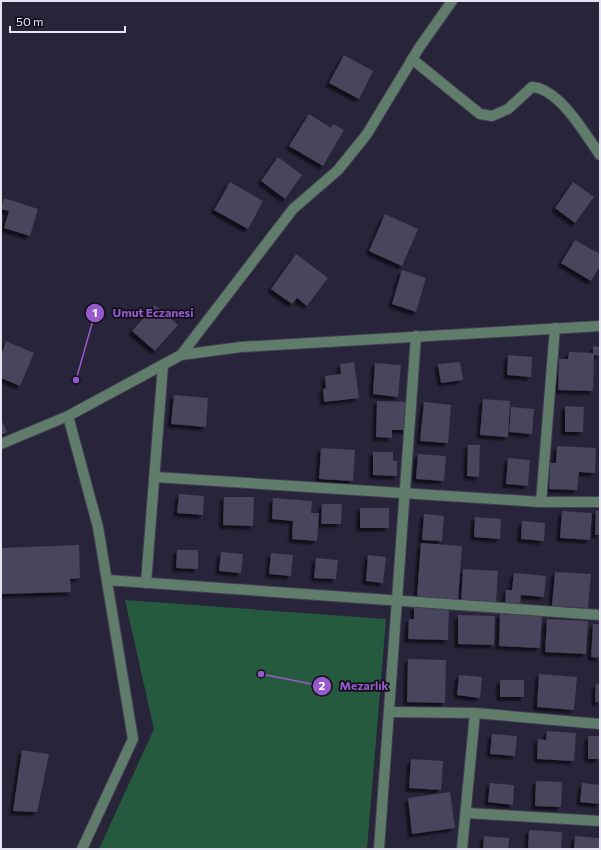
<svg xmlns="http://www.w3.org/2000/svg" width="601" height="850" viewBox="0 0 601 850" font-family="Commissioner,sans-serif">
  <style>
    .green { fill: #265a3e }
    .building { fill: #48445c; filter: url(#shadow) }
    .lines { fill: none; stroke-linecap: round; stroke-linejoin: round }
    .minor-casing { stroke: #433f54; stroke-width: 12 }
    .minor { stroke: #607d6b; stroke-width: 10 }
    .leader { fill: none; stroke: #965acc; stroke-width: 1.5 }
    .callout-dot { fill: #965acc; stroke: #110f19; stroke-width: 1.5 }
    .mark-label { font-size: 12px; text-anchor: middle; font-weight: bold; fill: #fff }
    .callout-label { font-size: 12px; text-anchor: middle; font-weight: bold; fill: #965acc; stroke: #110f19; stroke-width: 3.5; stroke-linejoin: round; paint-order: stroke }
  </style>
  <defs>
    <filter id="shadow"><feDropShadow dx="-3.5" dy="3.5" stdDeviation="1" flood-color="#0009"/></filter>
  </defs>
  <rect width="100%" height="100%" fill="#28243a"/>
  <polygon class="green" points="125,600 386,619 367,849 99,849 154,729"/>
  <g class="building">
    <polygon points="344,55 373,71 359,99 329,83"/>
    <polygon points="309,114 331,128 333,124 344,130 323,166 289,146"/>
    <polygon points="278,157 302,175 285,199 261,181"/>
    <polygon points="230,182 263,201 248,229 214,210"/>
    <polygon points="573,182 594,197 575,223 555,208"/>
    <polygon points="4,198 38,209 30,236 4,228 9,211 1,209"/>
    <polygon points="385,214 418,229 402,266 369,251"/>
    <polygon points="575,240 600,254 600,266 591,281 561,263"/>
    <polygon points="296,254 328,278 307,306 297,298 292,304 271,289"/>
    <polygon points="402,270 426,278 416,312 392,304"/>
    <polygon points="155,305 178,325 155,351 132,331"/>
    <polygon points="6,341 34,353 20,386 1,378 1,355"/>
    <polygon points="593,346 600,347 600,356 594,355 593,391 558,390 559,359 568,359 569,352 593,353"/>
    <polygon points="508,355 532,357 531,377 507,375"/>
    <polygon points="354,362 359,398 324,402 323,389 326,388 325,376 341,374 340,364"/>
    <polygon points="460,362 463,380 441,383 438,364"/>
    <polygon points="375,363 401,365 398,397 373,394"/>
    <polygon points="174,395 208,398 206,427 171,424"/>
    <polygon points="483,399 510,401 508,437 480,435"/>
    <polygon points="377,401 409,402 408,430 392,430 392,438 376,437"/>
    <polygon points="424,402 451,405 448,443 420,441"/>
    <polygon points="565,406 584,407 583,432 565,432"/>
    <polygon points="511,407 534,409 532,434 509,432"/>
    <polygon points="1,419 7,432 1,435"/>
    <polygon points="468,445 480,445 479,477 467,476"/>
    <polygon points="557,446 596,448 595,473 579,472 577,490 549,489 550,463 556,463"/>
    <polygon points="321,448 355,450 353,481 319,479"/>
    <polygon points="373,452 393,452 393,461 397,461 397,476 373,475"/>
    <polygon points="418,454 446,456 444,481 416,479"/>
    <polygon points="508,458 530,460 528,486 506,484"/>
    <polygon points="179,494 204,496 203,515 177,513"/>
    <polygon points="224,497 254,497 253,526 223,525"/>
    <polygon points="273,498 312,501 311,513 319,513 317,541 292,539 293,521 272,519"/>
    <polygon points="322,504 342,504 341,524 321,524"/>
    <rect x="360" y="508" width="29" height="20"/>
    <polygon points="596,510 600,511 600,535 595,535"/>
    <polygon points="562,511 592,513 590,540 560,538"/>
    <polygon points="424,514 444,516 442,541 422,540"/>
    <polygon points="475,517 501,519 500,539 474,537"/>
    <polygon points="522,521 545,523 544,541 521,539"/>
    <polygon points="421,543 462,546 458,600 417,597"/>
    <polygon points="79,545 80,578 70,579 71,592 1,594 1,548"/>
    <polygon points="177,550 198,550 198,569 176,568"/>
    <polygon points="221,552 243,554 241,573 219,571"/>
    <polygon points="271,553 293,555 291,576 269,574"/>
    <polygon points="368,555 386,557 383,583 366,581"/>
    <polygon points="316,558 338,560 336,579 314,578"/>
    <polygon points="463,569 498,571 496,603 461,602"/>
    <polygon points="555,572 591,574 588,608 552,606"/>
    <polygon points="514,573 546,576 544,597 521,595 520,606 505,605 506,590 512,590"/>
    <polygon points="414,606 449,607 448,640 408,639 409,619 414,619"/>
    <polygon points="500,614 542,616 540,648 499,646"/>
    <polygon points="458,615 495,616 494,645 458,644"/>
    <polygon points="547,619 588,621 586,654 545,652"/>
    <polygon points="593,624 600,624 600,658 591,657"/>
    <polygon points="408,659 446,660 445,703 407,702"/>
    <polygon points="539,674 577,677 574,710 537,707"/>
    <polygon points="459,675 482,677 480,698 457,695"/>
    <rect x="500" y="680" width="24" height="17"/>
    <polygon points="596,684 600,684 600,702 595,702"/>
    <polygon points="547,731 576,733 574,761 537,759 538,739 546,740"/>
    <polygon points="492,734 517,736 515,756 490,754"/>
    <rect x="588" y="736" width="12" height="23"/>
    <polygon points="22,750 49,754 37,812 13,811"/>
    <polygon points="411,759 443,761 441,790 409,788"/>
    <polygon points="536,781 562,782 561,807 535,806"/>
    <polygon points="490,783 514,785 513,805 488,802"/>
    <polygon points="582,783 600,785 600,804 580,802"/>
    <polygon points="450,792 455,828 412,834 408,798"/>
    <polygon points="529,830 562,832 561,849 528,849"/>
    <polygon points="484,836 509,838 508,849 483,849"/>
    <polygon points="575,836 599,838 599,849 574,849"/>
  </g>
  <g class="lines">
    <g class="minor-casing">
      <g id="minor">
        <path d="M412,59L480,114L492,116L508,109L532,87C560,89 585,134 600,155"/>
        <polyline points="181,355 293,209 338,170 367,134 419,48 452,1"/>
        <polyline points="68,416 98,527 133,739 82,849"/>
        <polyline points="1,444 68,416 181,355 241,347 600,326"/>
        <polyline points="154,477 541,502 600,502"/>
        <polyline points="541,502 555,328"/>
        <polyline points="107,580 600,615"/>
        <polyline points="146,583 163,365"/>
        <polyline points="389,712 475,713 600,724"/>
        <polyline points="466,813 600,821"/>
        <polyline points="379,849 416,336"/>
        <polyline points="462,849 475,713"/>
      </g>
    </g>
    <use href="#minor" class="minor"/>
  </g>
  <path class="leader" d="M76 380L95 313M261 674L322 686"/>
  <g class="callout-dot">
    <circle cx="76" cy="380" r="4"/>
    <circle cx="261" cy="674" r="4"/>
    <circle cx="95" cy="313" r="10"/>
    <circle cx="322" cy="686" r="10"/>
  </g>
  <g class="mark-label">
    <text x="95" y="317">1</text>
    <text x="322" y="690">2</text>
  </g>
  <g class="callout-label">
    <text x="153" y="317">Umut Eczanesi</text>
    <text x="364" y="690">Mezarlık</text>
  </g>
  <rect width="601" height="850" fill="none" stroke="#e6e4f3" stroke-width="4"/>
  <path d="M10 26v6h115v-6" fill="none" stroke="#e6e4f3" stroke-width="2"/>
  <text x="16" y="26" font-size="12" fill="#e6e4f3" stroke="#110f19" stroke-width="3" paint-order="stroke">50 m</text>
</svg>
